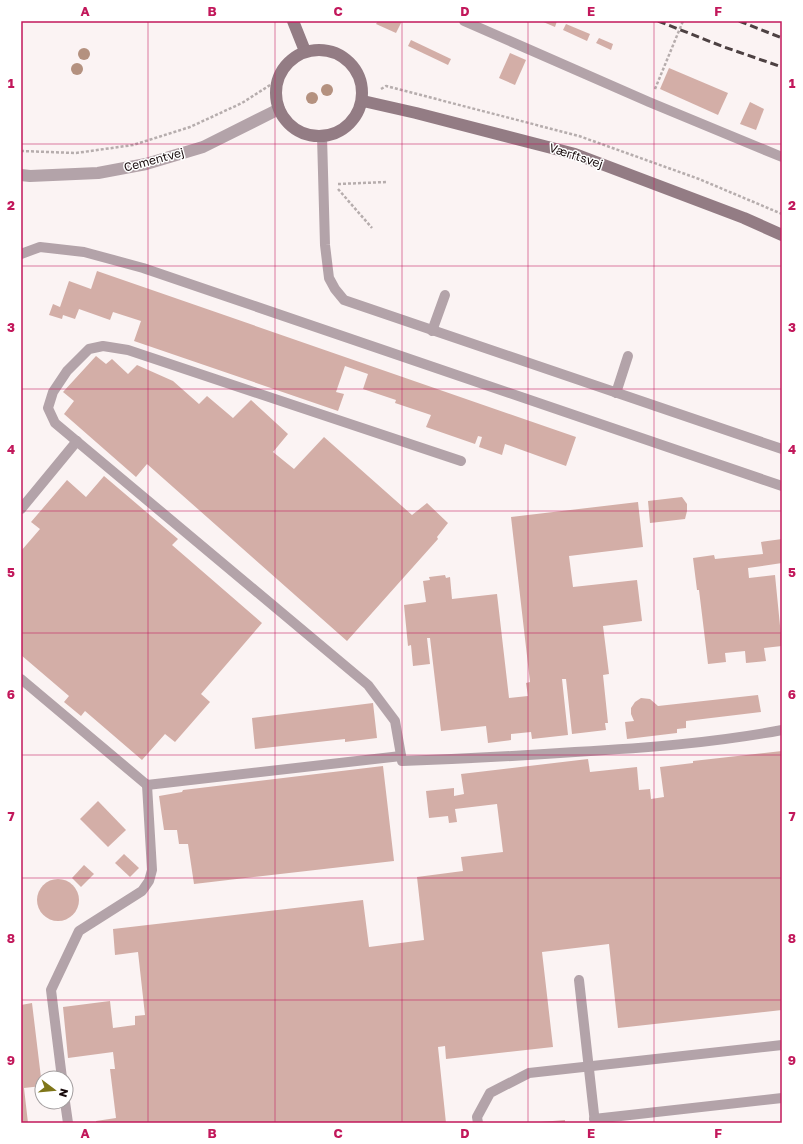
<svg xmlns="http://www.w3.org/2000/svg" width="803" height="1144" viewBox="0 0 803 1144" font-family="'Golos Text',sans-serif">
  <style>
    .building { fill: #d3aea7 }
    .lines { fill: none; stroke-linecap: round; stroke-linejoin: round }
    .path { stroke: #b6adad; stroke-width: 2.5; stroke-dasharray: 3 2; stroke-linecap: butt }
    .lane { stroke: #b3a3a9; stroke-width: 10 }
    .street { stroke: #b3a3a9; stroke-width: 12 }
    .secondary { stroke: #937c84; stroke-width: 12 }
    .rail { stroke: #4d4142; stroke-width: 3; stroke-dasharray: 8 4; stroke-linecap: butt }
    .tree { fill: #b4917f }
    .grid { fill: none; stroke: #c2185b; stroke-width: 1; stroke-opacity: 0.55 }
    .labels { text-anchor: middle; stroke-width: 3; stroke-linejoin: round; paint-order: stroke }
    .street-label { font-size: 12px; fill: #1a0d0e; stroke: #fff }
    .neatline { fill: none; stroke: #c2185b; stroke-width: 1.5 }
    .grid-label { font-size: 13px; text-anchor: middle; font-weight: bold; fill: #c2185b }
  </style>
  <rect width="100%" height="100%" fill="#fbf3f3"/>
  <g class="building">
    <polygon points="378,21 402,21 396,33 376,24"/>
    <polygon points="541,21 557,21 555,27"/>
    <polygon points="566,24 590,34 587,41 563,30"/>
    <polygon points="599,38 613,44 611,50 596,43"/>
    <polygon points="411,40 451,59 448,65 408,46"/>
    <polygon points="510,53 526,60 515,85 499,78"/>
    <polygon points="669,68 728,93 718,115 660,89"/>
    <polygon points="750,102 764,109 756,130 740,124"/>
    <polygon points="97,271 576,437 566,466 505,444 502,455 479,447 482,437 478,436 475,444 426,427 431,415 395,403 396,400 363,389 368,374 345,366 336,392 344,394 338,411 134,341 141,321 113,312 110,320 79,309 75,319 63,315 62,319 49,315 53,304 60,307 69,281 91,289"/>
    <polygon points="96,356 106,364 112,359 128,374 137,365 173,381 199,404 207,396 233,418 251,400 288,434 273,452 294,469 324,437 412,515 427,503 448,523 437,537 438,539 347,641 147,464 136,477 64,414 74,401 63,392"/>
    <polygon points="104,476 178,539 172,545 262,623 201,694 210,702 175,742 165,734 142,760 85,711 81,716 64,702 69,696 21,655 21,551 40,529 31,522 67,480 86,497"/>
    <polygon points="682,497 687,504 687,511 685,519 650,523 648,501"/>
    <polygon points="638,502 643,547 569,556 573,587 637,580 642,621 603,626 609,674 603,675 608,723 605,723 606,730 572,734 566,679 562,679 568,735 532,739 531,732 511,734 511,740 488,743 486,726 441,731 430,638 427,638 430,664 413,666 411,645 408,646 404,605 426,602 423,581 430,580 429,577 445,575 446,578 450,577 452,599 497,594 509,698 528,696 526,683 530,682 511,517"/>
    <polygon points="782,539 782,563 748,568 749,578 775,575 782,646 764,648 766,661 746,663 745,651 725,653 726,662 708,664 699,590 697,590 693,558 714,555 715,559 763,554 761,542"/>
    <polygon points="758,695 761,712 686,721 686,728 677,729 677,733 627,739 625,722 634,721 631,714 631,708 635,702 641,698 650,699 658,706"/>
    <polygon points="373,703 377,738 345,742 345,739 255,749 252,718"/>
    <polygon points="782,751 782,1010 618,1028 609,944 542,952 553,1047 446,1059 445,1046 438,1047 446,1123 96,1123 96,1121 116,1118 110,1069 115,1069 113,1052 68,1058 63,1007 110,1001 113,1028 135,1025 135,1016 145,1015 138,952 115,955 113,929 363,900 369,947 424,940 417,877 463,871 461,857 503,852 497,804 455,809 457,822 449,823 448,816 429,818 426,791 454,788 454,796 464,794 461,774 588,759 590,772 637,767 639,790 650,789 651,799 664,797 660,767 693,763 693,761"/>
    <polygon points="383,766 394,861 194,884 188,844 179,844 177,830 164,830 159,796 182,792 183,790"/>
    <polygon points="98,801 126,830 108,847 80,819"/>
    <polygon points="124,854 139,868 130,877 115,863"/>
    <polygon points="84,865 94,874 81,887 72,878"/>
    <circle cx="58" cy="900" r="21"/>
    <polygon points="32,1003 42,1086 24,1088 28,1123 21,1123 21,1005"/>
    <polygon points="565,1120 565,1123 540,1123 540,1122"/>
  </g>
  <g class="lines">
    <g class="path">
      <polyline points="381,89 386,86 579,136 699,179 782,214"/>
      <polyline points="655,89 683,21"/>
      <polyline points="21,151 76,153 133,145 190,127 242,103 278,80"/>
      <polyline points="338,184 387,182"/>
      <polyline points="338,189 372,228"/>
    </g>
    <g class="lane">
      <polyline points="464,21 649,102 782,157"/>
      <polyline points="322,136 325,245 329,278 335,289 344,300 782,449"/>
      <polyline points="21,254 40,247 84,252 143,268 782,486"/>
      <polyline points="432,331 445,295"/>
      <polyline points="616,393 628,356"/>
      <path d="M461,461L128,350L103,346L89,349L67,371L53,392L48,408L55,423L368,685L395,721L402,761C460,759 517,756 575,752C644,748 713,743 782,730"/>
      <polyline points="21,509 77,441"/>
      <polyline points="21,679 147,785 401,756"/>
      <polyline points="579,980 595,1123"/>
      <polyline points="62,1078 51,990 79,931 142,891 149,881 152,870 147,785"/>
      <polyline points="65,1102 68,1123"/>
      <polyline points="594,1119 782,1098"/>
      <polyline points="478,1123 477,1117 490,1093 529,1073 782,1045"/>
    </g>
    <polyline class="street" points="21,175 30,176 98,173 146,164 203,147 279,109"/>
    <g class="secondary">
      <polyline points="293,21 305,51"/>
      <circle cx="319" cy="93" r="43"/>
      <polyline points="363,101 416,113 575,154 744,218 782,235"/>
    </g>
    <g class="rail">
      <polyline points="658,21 724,47 782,67"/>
      <polyline points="739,21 782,38"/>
    </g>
  </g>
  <g class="tree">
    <circle cx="84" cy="54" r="6"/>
    <circle cx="77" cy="69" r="6"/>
    <circle cx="327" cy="90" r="6"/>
    <circle cx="312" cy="98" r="6"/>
  </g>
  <path class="grid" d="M148,21V1123M275,21V1123M402,21V1123M528,21V1123M654,21V1123M21,144H782M21,266H782M21,389H782M21,511H782M21,633H782M21,755H782M21,878H782M21,1000H782"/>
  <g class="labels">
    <g class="street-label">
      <text transform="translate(576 156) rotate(18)" y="4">Værftsvej</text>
      <text transform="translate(154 160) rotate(-15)" y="4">Cementvej</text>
    </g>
  </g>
  <rect width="803" height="1144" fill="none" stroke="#ffffff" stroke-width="44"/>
  <g transform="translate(54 1090) rotate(106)"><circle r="19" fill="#ffffff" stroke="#a39e9f"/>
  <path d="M0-3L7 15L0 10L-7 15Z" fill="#7f7619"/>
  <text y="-6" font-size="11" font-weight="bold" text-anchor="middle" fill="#1a0d0e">N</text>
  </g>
  <rect x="22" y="22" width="759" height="1100" class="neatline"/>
  <g class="grid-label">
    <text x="85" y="16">A</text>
    <text x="212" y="16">B</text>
    <text x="338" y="16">C</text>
    <text x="465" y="16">D</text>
    <text x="591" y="16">E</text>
    <text x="718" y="16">F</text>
    <text x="11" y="88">1</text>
    <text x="792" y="88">1</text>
    <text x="11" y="210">2</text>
    <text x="792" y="210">2</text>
    <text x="11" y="332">3</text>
    <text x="792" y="332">3</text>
    <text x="11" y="454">4</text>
    <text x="792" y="454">4</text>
    <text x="11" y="577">5</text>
    <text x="792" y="577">5</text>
    <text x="11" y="699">6</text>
    <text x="792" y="699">6</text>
    <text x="11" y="821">7</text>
    <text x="792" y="821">7</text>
    <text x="11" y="943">8</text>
    <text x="792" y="943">8</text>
    <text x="11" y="1065">9</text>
    <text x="792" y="1065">9</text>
    <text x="85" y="1138">A</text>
    <text x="212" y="1138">B</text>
    <text x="338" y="1138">C</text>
    <text x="465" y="1138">D</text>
    <text x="591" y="1138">E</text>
    <text x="718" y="1138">F</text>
  </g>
</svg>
